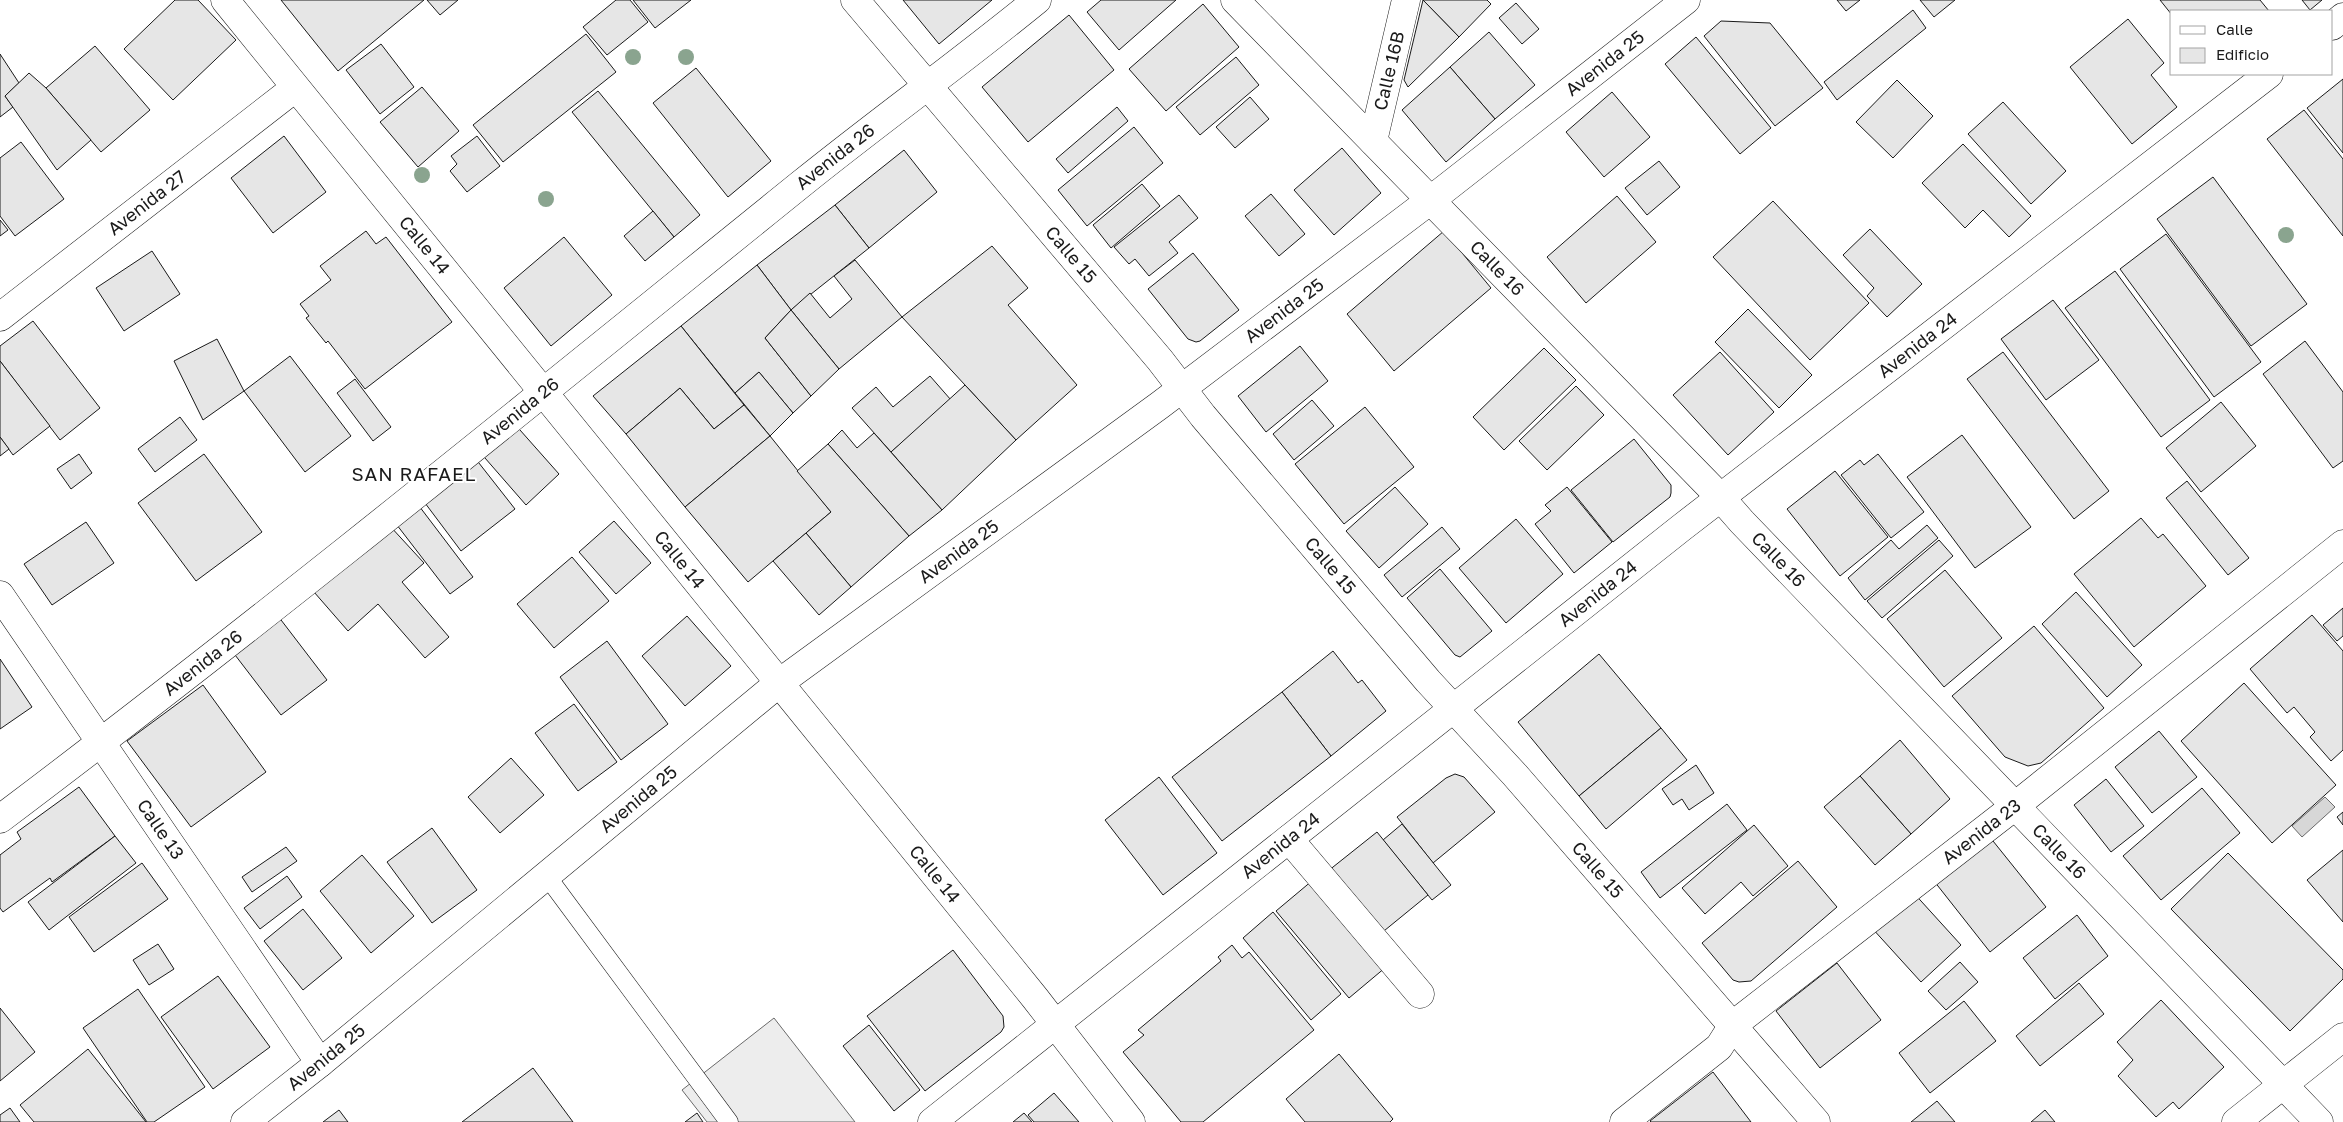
<svg xmlns="http://www.w3.org/2000/svg" width="2343" height="1122" viewBox="0 0 2343 1122" font-family="'Golos Text',sans-serif">
  <style>
    .built { fill: #ededed; stroke: #6a6a6a }
    .water { fill: #d7d7d7; stroke: #6a6a6a }
    .building { fill: #e6e6e6; stroke: #1a1a1a }
    .lines { fill: none; stroke-linecap: round; stroke-linejoin: round }
    .lane-casing { stroke: #1a1a1a; stroke-width: 19 }
    .street-casing { stroke: #1a1a1a; stroke-width: 29 }
    .secondary-casing { stroke: #1a1a1a; stroke-width: 29 }
    .lane { stroke: #fff; stroke-width: 18 }
    .street { stroke: #fff; stroke-width: 28 }
    .secondary { stroke: #fff; stroke-width: 28 }
    .tree { fill: #8aa48f }
    .labels { text-anchor: middle; stroke-width: 4; stroke-linejoin: round; paint-order: stroke }
    .street-label { font-size: 18px; fill: #1a1a1a; stroke: #fff }
    .neighbourhood-label { font-size: 19px; letter-spacing: 1px; fill: #1a1a1a; stroke: #fff }
  </style>
  <rect width="100%" height="100%" fill="#fff"/>
  <polygon class="built" points="774,1018 855,1122 707,1122 682,1090"/>
  <polygon class="water" points="2325,797 2335,807 2302,837 2292,826"/>
  <g class="building">
    <polygon points="175,0 198,0 236,40 173,100 124,49"/>
    <polygon points="281,0 424,0 338,71"/>
    <polygon points="427,0 458,0 440,15"/>
    <polygon points="616,0 630,0 648,22 607,55 583,27"/>
    <polygon points="633,0 691,0 655,28"/>
    <polygon points="903,0 992,0 939,44"/>
    <polygon points="1101,0 1176,0 1119,50 1087,12"/>
    <polygon points="1423,0 1487,0 1491,4 1459,37"/>
    <polygon points="1423,0 1459,37 1408,87 1404,80"/>
    <polygon points="1837,0 1860,0 1846,11"/>
    <polygon points="1920,0 1955,0 1934,17"/>
    <polygon points="2160,0 2260,0 2269,11 2172,11 2172,15"/>
    <polygon points="2302,0 2322,0 2310,10"/>
    <polygon points="1516,3 1539,29 1522,44 1499,18"/>
    <polygon points="1203,4 1239,47 1166,111 1129,69"/>
    <polygon points="1913,10 1926,28 1837,100 1824,82"/>
    <polygon points="1069,15 1114,70 1028,142 982,87"/>
    <polygon points="2128,19 2164,63 2151,75 2177,107 2132,144 2070,67"/>
    <polygon points="1721,21 1770,23 1823,88 1775,126 1704,36"/>
    <polygon points="1489,32 1535,85 1495,119 1450,67"/>
    <polygon points="586,34 616,72 503,162 473,125"/>
    <polygon points="1696,37 1771,128 1740,154 1665,64"/>
    <polygon points="381,44 414,87 380,114 346,70"/>
    <polygon points="95,46 150,110 101,152 46,88"/>
    <polygon points="0,54 19,83 5,96 13,107 0,117"/>
    <polygon points="1236,57 1259,85 1200,135 1176,107"/>
    <polygon points="1450,67 1495,119 1446,162 1402,110"/>
    <polygon points="696,68 771,161 728,197 653,103"/>
    <polygon points="29,73 46,88 91,140 57,170 5,96"/>
    <polygon points="2343,79 2343,153 2307,108"/>
    <polygon points="1897,80 1933,116 1893,158 1856,122"/>
    <polygon points="422,87 459,131 418,167 380,122"/>
    <polygon points="598,91 700,215 674,237 572,112"/>
    <polygon points="1612,92 1650,137 1604,177 1566,132"/>
    <polygon points="1250,97 1269,119 1235,148 1216,127"/>
    <polygon points="2003,102 2066,171 2031,204 1968,134"/>
    <polygon points="1117,107 1128,121 1068,173 1056,159"/>
    <polygon points="2304,110 2343,159 2343,236 2267,139"/>
    <polygon points="1134,127 1163,163 1087,226 1058,190"/>
    <polygon points="284,136 326,192 273,233 231,178"/>
    <polygon points="477,136 500,166 467,192 450,171 457,164 451,156"/>
    <polygon points="21,142 64,199 15,236 0,216 0,158"/>
    <polygon points="1963,144 2031,216 2009,237 1983,210 1965,228 1922,183"/>
    <polygon points="1342,148 1381,193 1334,235 1294,190"/>
    <polygon points="904,150 937,192 869,248 835,205"/>
    <polygon points="1659,161 1680,187 1647,215 1625,188"/>
    <polygon points="2213,177 2307,304 2251,346 2157,219"/>
    <polygon points="1142,184 1160,206 1111,248 1093,225"/>
    <polygon points="1271,194 1305,234 1279,256 1245,216"/>
    <polygon points="1179,195 1198,218 1169,242 1178,253 1149,276 1135,259 1129,264 1114,247"/>
    <polygon points="1617,196 1656,242 1586,303 1547,257"/>
    <polygon points="1773,201 1869,303 1810,360 1713,257"/>
    <polygon points="835,205 869,248 791,310 757,265"/>
    <polygon points="653,211 674,237 645,261 624,236"/>
    <polygon points="0,220 8,230 0,236"/>
    <polygon points="1870,229 1922,284 1887,317 1867,296 1874,288 1843,255"/>
    <polygon points="366,231 376,244 386,237 452,322 365,389 328,341 326,343 306,318 309,316 300,304 331,280 320,266"/>
    <polygon points="1444,231 1491,288 1394,371 1347,314"/>
    <polygon points="2166,234 2261,362 2214,397 2120,269"/>
    <polygon points="564,237 612,295 551,346 504,288"/>
    <polygon points="992,246 1028,288 1008,305 1077,385 1016,440 902,317"/>
    <polygon points="152,251 180,294 124,331 96,288"/>
    <polygon points="1193,253 1239,310 1200,341 1196,342 1188,339 1148,289"/>
    <polygon points="855,260 902,317 839,369 791,310 810,293 830,318 852,299 834,276"/>
    <polygon points="757,265 791,310 765,338 811,396 793,413 759,372 735,393 681,326"/>
    <polygon points="2115,271 2210,400 2161,437 2065,308"/>
    <polygon points="2053,300 2099,360 2046,400 2001,339"/>
    <polygon points="1748,309 1812,375 1779,408 1715,342"/>
    <polygon points="791,310 839,369 811,396 765,338"/>
    <polygon points="33,321 100,408 60,440 0,361 0,346"/>
    <polygon points="681,326 744,405 714,429 680,388 626,434 593,396"/>
    <polygon points="217,339 244,391 203,420 174,361"/>
    <polygon points="2305,341 2343,392 2343,461 2333,468 2263,374"/>
    <polygon points="1300,346 1328,381 1266,432 1238,396"/>
    <polygon points="1544,348 1576,380 1504,450 1473,417"/>
    <polygon points="1720,352 1774,412 1728,455 1673,395"/>
    <polygon points="2003,352 2109,491 2074,519 1967,379"/>
    <polygon points="290,356 351,436 305,472 244,391"/>
    <polygon points="0,361 50,426 13,455 0,437"/>
    <polygon points="759,372 793,413 770,436 735,393"/>
    <polygon points="930,376 951,400 891,452 852,408 876,387 893,407"/>
    <polygon points="355,379 391,427 373,441 337,393"/>
    <polygon points="965,385 1016,440 942,510 891,452"/>
    <polygon points="1576,386 1604,415 1547,470 1519,441"/>
    <polygon points="680,388 714,429 744,405 770,436 685,507 626,434"/>
    <polygon points="1312,400 1334,426 1294,460 1273,434"/>
    <polygon points="2221,402 2256,446 2201,492 2166,448"/>
    <polygon points="1365,407 1414,467 1344,524 1295,464"/>
    <polygon points="180,417 197,440 155,472 138,449"/>
    <polygon points="512,421 559,474 526,505 478,450"/>
    <polygon points="842,430 857,448 874,433 942,510 909,536 828,444"/>
    <polygon points="1962,435 2031,527 1975,568 1907,477"/>
    <polygon points="770,436 831,512 748,582 685,507"/>
    <polygon points="0,437 9,449 0,456"/>
    <polygon points="1634,439 1671,485 1671,493 1670,497 1613,542 1571,490"/>
    <polygon points="828,444 909,536 851,587 806,533 831,512 797,471"/>
    <polygon points="79,454 92,473 71,489 57,469"/>
    <polygon points="204,454 262,532 196,581 138,503"/>
    <polygon points="1878,454 1924,512 1891,538 1841,475 1860,460 1864,465"/>
    <polygon points="475,458 515,509 461,551 422,499"/>
    <polygon points="1835,471 1888,537 1840,576 1787,509"/>
    <polygon points="2187,481 2249,558 2228,575 2166,498"/>
    <polygon points="1395,487 1428,524 1379,568 1346,531"/>
    <polygon points="1567,487 1612,542 1574,573 1535,524 1551,511 1545,505"/>
    <polygon points="413,498 473,577 450,594 390,516"/>
    <polygon points="2141,518 2158,538 2163,534 2206,586 2134,647 2074,574"/>
    <polygon points="1516,519 1563,574 1506,623 1459,568"/>
    <polygon points="614,521 651,563 616,594 579,552"/>
    <polygon points="86,522 114,563 52,605 24,564"/>
    <polygon points="389,525 424,563 402,582 449,637 425,658 378,604 348,631 314,592"/>
    <polygon points="1927,525 1938,538 1865,600 1848,578 1891,540 1899,549"/>
    <polygon points="1442,527 1460,549 1402,597 1384,575"/>
    <polygon points="806,533 851,587 819,615 773,561"/>
    <polygon points="1939,540 1953,556 1882,618 1867,601"/>
    <polygon points="572,557 609,601 554,648 517,604"/>
    <polygon points="1440,569 1492,631 1460,657 1455,655 1407,598"/>
    <polygon points="1945,570 2002,638 1944,687 1887,619"/>
    <polygon points="2076,592 2142,665 2107,697 2042,624"/>
    <polygon points="2343,608 2343,636 2337,641 2323,625"/>
    <polygon points="2312,615 2343,651 2343,750 2331,761 2310,737 2315,732 2294,707 2287,713 2250,669"/>
    <polygon points="278,616 327,680 281,715 232,651"/>
    <polygon points="687,616 731,666 685,706 642,656"/>
    <polygon points="2034,626 2104,708 2041,763 2028,766 2005,757 1952,696"/>
    <polygon points="607,641 668,724 621,760 560,677"/>
    <polygon points="1333,651 1358,683 1362,680 1386,711 1331,756 1282,692"/>
    <polygon points="1599,654 1661,728 1579,796 1518,722"/>
    <polygon points="0,659 32,707 0,729"/>
    <polygon points="2244,683 2336,785 2272,843 2181,741"/>
    <polygon points="203,685 266,772 191,827 127,741"/>
    <polygon points="1282,692 1331,756 1222,841 1172,777"/>
    <polygon points="574,704 617,762 578,791 535,733"/>
    <polygon points="1661,728 1687,760 1606,829 1579,796"/>
    <polygon points="2159,731 2197,777 2152,813 2115,767"/>
    <polygon points="1900,740 1950,799 1911,834 1860,776"/>
    <polygon points="511,758 544,795 500,833 468,797"/>
    <polygon points="1696,765 1714,793 1689,810 1682,799 1673,805 1662,789"/>
    <polygon points="1455,774 1464,777 1495,812 1433,863 1397,817 1446,778"/>
    <polygon points="1860,776 1911,834 1875,865 1824,807"/>
    <polygon points="1159,777 1217,853 1163,895 1105,820"/>
    <polygon points="2106,779 2144,826 2111,852 2074,805"/>
    <polygon points="79,787 115,836 52,882 50,878 3,912 0,908 0,855 21,839 17,832"/>
    <polygon points="2202,788 2240,833 2161,900 2123,856"/>
    <polygon points="1727,804 1747,830 1660,898 1641,872"/>
    <polygon points="2343,812 2343,825 2337,817"/>
    <polygon points="1402,824 1451,885 1432,900 1383,840"/>
    <polygon points="1754,825 1788,866 1753,896 1741,882 1705,914 1682,888"/>
    <polygon points="432,828 477,890 432,923 387,862"/>
    <polygon points="1377,832 1428,895 1379,935 1328,871"/>
    <polygon points="115,836 136,863 49,930 28,902"/>
    <polygon points="1989,836 2046,907 1990,952 1934,881"/>
    <polygon points="286,847 297,861 252,892 242,877"/>
    <polygon points="2343,850 2343,922 2307,880"/>
    <polygon points="2228,853 2343,970 2343,979 2290,1031 2171,909"/>
    <polygon points="362,855 414,916 371,953 320,891"/>
    <polygon points="1798,861 1837,907 1751,981 1739,982 1733,980 1702,943"/>
    <polygon points="142,863 168,899 94,952 69,917"/>
    <polygon points="287,876 302,897 260,929 244,908"/>
    <polygon points="1313,880 1386,967 1349,998 1276,911"/>
    <polygon points="1911,890 1961,945 1921,982 1871,927"/>
    <polygon points="303,909 342,958 303,990 264,941"/>
    <polygon points="1273,912 1341,994 1311,1020 1243,938"/>
    <polygon points="2077,915 2108,956 2055,999 2023,958"/>
    <polygon points="158,944 174,969 149,985 133,960"/>
    <polygon points="1232,945 1242,958 1249,952 1314,1030 1203,1122 1181,1122 1123,1052 1144,1035 1138,1030 1221,961 1218,957"/>
    <polygon points="953,950 1003,1016 1004,1027 1001,1032 925,1091 867,1016"/>
    <polygon points="1960,962 1978,982 1946,1010 1928,991"/>
    <polygon points="1837,963 1881,1020 1820,1068 1776,1011"/>
    <polygon points="218,976 270,1047 213,1089 161,1017"/>
    <polygon points="2079,983 2104,1014 2040,1066 2016,1036"/>
    <polygon points="138,989 205,1087 154,1122 147,1122 83,1028"/>
    <polygon points="2161,1000 2224,1067 2179,1109 2173,1102 2156,1117 2118,1076 2133,1060 2117,1042"/>
    <polygon points="1964,1001 1996,1041 1930,1093 1899,1053"/>
    <polygon points="0,1008 35,1052 0,1081"/>
    <polygon points="869,1025 920,1090 894,1111 843,1046"/>
    <polygon points="88,1049 146,1122 34,1122 20,1105"/>
    <polygon points="1339,1054 1393,1119 1390,1122 1305,1122 1286,1099"/>
    <polygon points="533,1068 573,1122 462,1122"/>
    <polygon points="1713,1072 1751,1122 1651,1122 1650,1121"/>
    <polygon points="1054,1093 1079,1122 1034,1122 1028,1115"/>
    <polygon points="1937,1101 1955,1122 1911,1122"/>
    <polygon points="10,1108 20,1122 0,1122 0,1115"/>
    <polygon points="339,1110 348,1122 323,1122"/>
    <polygon points="2045,1110 2055,1122 2031,1122"/>
    <polygon points="697,1113 703,1122 685,1122"/>
    <polygon points="1024,1113 1032,1122 1013,1122"/>
  </g>
  <g class="lines">
    <g class="lane-casing">
      <polyline id="lane" points="546,875 729,1122"/>
    </g>
    <g class="street-casing">
      <g id="street">
        <path id="s1" d="M1235,0L1721,498L1742,522L2319,1122"/>
        <path id="s2" d="M1373,141L1406,0"/>
        <path id="s3" d="M0,317L295,88"/>
        <path id="s4" d="M0,595L320,1063"/>
        <path id="s5" d="M0,819C272,614 536,398 801,184C879,121 960,63 1037,0"/>
        <polyline points="1289,839 1420,994"/>
        <path id="s6" d="M245,1122L320,1063L779,683L1160,405L1432,199L1686,0"/>
        <path id="s7" d="M1624,1122L1719,1047L1733,1025L2015,806L2343,544"/>
        <polyline points="2236,1122 2343,1037"/>
      </g>
    </g>
    <g class="secondary-casing">
      <g id="secondary">
        <path id="s8" d="M225,0L1035,998L1131,1122"/>
        <path id="s9" d="M855,0L1160,360L1203,416L1428,681L1515,775L1816,1122"/>
        <polyline points="2332,26 2343,17"/>
        <path id="s10" d="M932,1122L1681,528L2269,74"/>
      </g>
    </g>
    <use href="#lane" class="lane"/>
    <use href="#street" class="street"/>
    <use href="#secondary" class="secondary"/>
  </g>
  <g class="tree">
    <circle cx="633" cy="57" r="8"/>
    <circle cx="686" cy="57" r="8"/>
    <circle cx="422" cy="175" r="8"/>
    <circle cx="546" cy="199" r="8"/>
    <circle cx="2286" cy="235" r="8"/>
  </g>
  <g class="labels">
    <g class="street-label">
      <text dy="6" stroke="none"><textPath href="#s6" startOffset="1724">Avenida 25</textPath></text>
      <text dy="6" stroke="none"><textPath href="#s2" startOffset="72">Calle 16B</textPath></text>
      <text dy="6" stroke="none"><textPath href="#s5" startOffset="1066">Avenida 26</textPath></text>
      <text dy="6" stroke="none"><textPath href="#s3" startOffset="186">Avenida 27</textPath></text>
      <text dy="6" stroke="none"><textPath href="#s8" startOffset="316">Calle 14</textPath></text>
      <text dy="6" stroke="none"><textPath href="#s9" startOffset="334">Calle 15</textPath></text>
      <text dy="6" stroke="none"><textPath href="#s1" startOffset="375">Calle 16</textPath></text>
      <text dy="6" stroke="none"><textPath href="#s6" startOffset="1319">Avenida 25</textPath></text>
      <text dy="6" stroke="none"><textPath href="#s10" startOffset="1255">Avenida 24</textPath></text>
      <text dy="6" stroke="none"><textPath href="#s5" startOffset="661">Avenida 26</textPath></text>
      <text dy="6" stroke="none"><textPath href="#s6" startOffset="914">Avenida 25</textPath></text>
      <text dy="6" stroke="none"><textPath href="#s8" startOffset="721">Calle 14</textPath></text>
      <text dy="6" stroke="none"><textPath href="#s1" startOffset="780">Calle 16</textPath></text>
      <text dy="6" stroke="none"><textPath href="#s9" startOffset="739">Calle 15</textPath></text>
      <text dy="6" stroke="none"><textPath href="#s10" startOffset="850">Avenida 24</textPath></text>
      <text dy="6" stroke="none"><textPath href="#s5" startOffset="256">Avenida 26</textPath></text>
      <text dy="6" stroke="none"><textPath href="#s6" startOffset="509">Avenida 25</textPath></text>
      <text dy="6" stroke="none"><textPath href="#s4" startOffset="284">Calle 13</textPath></text>
      <text dy="6" stroke="none"><textPath href="#s7" startOffset="462">Avenida 23</textPath></text>
      <text dy="6" stroke="none"><textPath href="#s10" startOffset="445">Avenida 24</textPath></text>
      <text dy="6" stroke="none"><textPath href="#s1" startOffset="1185">Calle 16</textPath></text>
      <text dy="6" stroke="none"><textPath href="#s9" startOffset="1144">Calle 15</textPath></text>
      <text dy="6" stroke="none"><textPath href="#s8" startOffset="1126">Calle 14</textPath></text>
      <text dy="6" stroke="none"><textPath href="#s6" startOffset="104">Avenida 25</textPath></text>
    </g>
    <g class="neighbourhood-label">
      <text x="414" y="481">SAN RAFAEL</text>
    </g>
  </g>
  <rect x="2170" y="10" width="162" height="65" fill="#ffffff" stroke="#a3a3a3"/>
  <rect x="2180" y="26" width="25" height="8" fill="#ffffff" stroke="#a3a3a3"/>
  <text x="2216" y="35" font-size="15" fill="#1a1a1a">Calle</text>
  <rect x="2180" y="48" width="25" height="15" fill="#e6e6e6" stroke="#a3a3a3"/>
  <text x="2216" y="60" font-size="15" fill="#1a1a1a">Edificio</text>
</svg>
